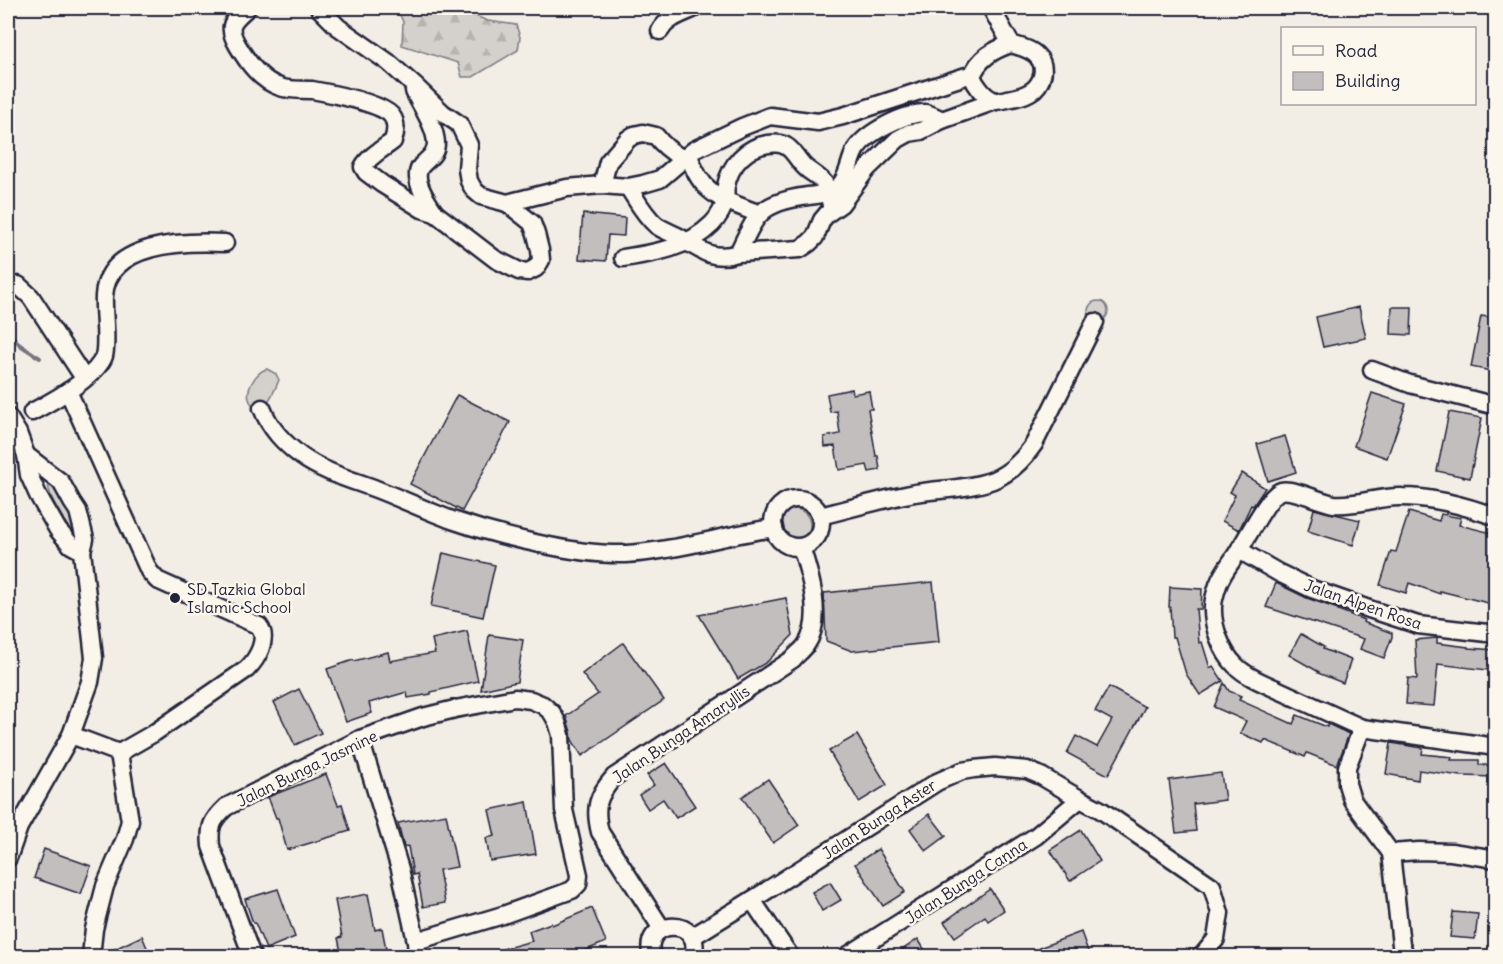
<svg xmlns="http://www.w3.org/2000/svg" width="1503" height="964" viewBox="0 0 1503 964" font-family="Delius,sans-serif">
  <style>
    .green { fill: #d4d1cc; stroke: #7b7a84; stroke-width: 1.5 }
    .forest { fill: url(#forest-firs); stroke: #7b7a84; stroke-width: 1.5 }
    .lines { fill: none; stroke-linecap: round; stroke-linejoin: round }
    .stream { stroke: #76747f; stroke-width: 4 }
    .building { fill: #c2bebe; stroke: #22223b; stroke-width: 1.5 }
    .minor-casing { stroke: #22223b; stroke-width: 21 }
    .minor { stroke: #fbf7ec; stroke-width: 16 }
    .poi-dot { fill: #22223b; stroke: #fbf7ec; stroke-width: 2 }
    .labels { text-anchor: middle; stroke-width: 5; stroke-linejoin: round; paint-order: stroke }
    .poi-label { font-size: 16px; fill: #22223b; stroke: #fbf7ec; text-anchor: start }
    .street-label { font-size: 16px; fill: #22223b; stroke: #fbf7ec }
  </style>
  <defs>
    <pattern id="forest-firs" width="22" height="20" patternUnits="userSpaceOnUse" patternTransform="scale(1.5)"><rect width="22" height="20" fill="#d4d1cc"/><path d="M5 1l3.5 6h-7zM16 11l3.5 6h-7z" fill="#b6b3b0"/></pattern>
  </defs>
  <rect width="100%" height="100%" fill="#f2eee5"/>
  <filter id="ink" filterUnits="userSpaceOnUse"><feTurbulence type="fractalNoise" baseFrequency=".0167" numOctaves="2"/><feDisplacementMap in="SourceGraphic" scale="12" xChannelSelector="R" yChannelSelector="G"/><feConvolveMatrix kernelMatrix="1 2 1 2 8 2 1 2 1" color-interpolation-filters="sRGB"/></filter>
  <g filter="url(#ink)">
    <g class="green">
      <circle cx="1098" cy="311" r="10"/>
      <path d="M267,369L276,374L279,380C275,389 268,410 255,406C251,405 250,402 249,399C246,388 257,371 267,369Z"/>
      <path d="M49,480L61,496L74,525L73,529H70L67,525C61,514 45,492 49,480Z"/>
      <circle cx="794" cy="525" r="16"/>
    </g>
    <polygon class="forest" points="397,8 455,8 488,21 516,25 520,37 518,50 473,77 462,77 458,63 402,45 403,22"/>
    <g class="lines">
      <polyline class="stream" points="8,332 20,345 40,358"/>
    </g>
    <g class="building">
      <polygon points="583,214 625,218 624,236 608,235 606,261 579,259"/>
      <polygon points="1359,307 1366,338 1323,347 1316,317"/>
      <polygon points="1392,307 1412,307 1411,335 1391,334"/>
      <polygon points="1481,316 1496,318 1496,372 1471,367"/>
      <polygon points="852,389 853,394 869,391 872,409 868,409 876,456 878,456 880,470 869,472 867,465 839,470 835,446 825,447 824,437 840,434 837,411 830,412 827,394"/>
      <polygon points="1372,393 1406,404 1387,458 1354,446"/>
      <polygon points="457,395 510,422 462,511 410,484"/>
      <polygon points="1449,412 1482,418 1470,478 1437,471"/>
      <polygon points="1285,436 1296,472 1268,481 1257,444"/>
      <polygon points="1242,473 1265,488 1253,506 1251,505 1239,530 1222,521 1235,495 1230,492"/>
      <polygon points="1314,509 1360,520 1353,545 1308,531"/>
      <polygon points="1409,512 1439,521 1441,514 1461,518 1459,525 1496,534 1496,605 1440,591 1440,594 1409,583 1406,593 1380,585 1391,551 1396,552"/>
      <polygon points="443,553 495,565 483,617 431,606"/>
      <polygon points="933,582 939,642 852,651 826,641 824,593"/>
      <polygon points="1276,583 1307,598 1338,609 1338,610 1364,620 1363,622 1392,633 1392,637 1384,658 1360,649 1364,639 1266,607"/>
      <polygon points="1170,587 1202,589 1201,609 1196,609 1199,643 1202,642 1210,668 1213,666 1223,681 1200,695 1186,674 1175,637 1172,637 1170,607 1169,607"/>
      <polygon points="786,598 793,635 767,662 738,679 699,615"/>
      <polygon points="467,631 478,681 431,692 431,694 408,698 407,692 369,703 372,713 346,722 327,669 353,660 354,661 388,652 390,661 435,653 432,639"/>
      <polygon points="1301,634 1324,647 1323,649 1351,660 1343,683 1318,673 1319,672 1289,655"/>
      <polygon points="489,635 523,640 517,682 481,690"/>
      <polygon points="1437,638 1437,643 1468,647 1468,648 1496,650 1496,671 1438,664 1434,706 1406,704 1408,678 1417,679 1415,640"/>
      <polygon points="623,643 664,700 582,756 572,740 571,732 566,716 598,694 582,674"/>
      <polygon points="1224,683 1229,691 1241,696 1239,700 1293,724 1297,715 1327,727 1328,724 1349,734 1337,765 1307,753 1305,757 1265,740 1263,743 1240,733 1246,721 1214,707"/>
      <polygon points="1109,687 1145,707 1108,775 1067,753 1076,736 1097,747 1112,720 1095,711"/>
      <polygon points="299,689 321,733 295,745 274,702"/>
      <polygon points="857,735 887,785 859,802 829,751"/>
      <polygon points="1391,743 1423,748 1422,754 1452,757 1451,760 1479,760 1479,765 1496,765 1496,777 1461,776 1419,770 1418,780 1386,774"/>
      <polygon points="666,763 695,806 676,818 663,799 648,809 639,795 654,785 647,775"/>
      <polygon points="1221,773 1225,800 1193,804 1196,831 1176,833 1169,780"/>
      <polygon points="326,774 338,805 342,804 350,831 287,850 278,818 276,818 268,797"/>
      <polygon points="768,779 799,825 773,843 742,797"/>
      <polygon points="527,802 536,854 490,861 486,838 495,836 489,810"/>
      <polygon points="446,814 457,867 439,870 445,903 423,907 417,874 413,875 408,846 404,847 398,823"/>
      <polygon points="929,814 946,836 926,851 910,829"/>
      <polygon points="1081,830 1100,861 1070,881 1050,850"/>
      <polygon points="44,849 91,866 81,894 34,878"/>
      <polygon points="878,849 905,892 883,906 855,864"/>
      <polygon points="830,882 841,900 822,911 812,892"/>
      <polygon points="278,889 295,937 266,949 255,923 253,923 245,899"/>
      <polygon points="990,889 1004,910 988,921 985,916 955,937 944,922"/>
      <polygon points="368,894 375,930 382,928 386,949 353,957 342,957 338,938 342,937 335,900"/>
      <polygon points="592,908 606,942 569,957 488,957 488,953 532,941 529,931 551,923 552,925"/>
      <polygon points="1453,912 1478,914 1475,939 1450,937"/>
      <polygon points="1081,932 1090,957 1042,957 1039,948"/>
      <polygon points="142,936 151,957 102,957 102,955"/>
      <polygon points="918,939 929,957 892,957"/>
    </g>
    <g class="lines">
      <g class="minor-casing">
        <g id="minor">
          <path d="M247,8C232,21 226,26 238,46C248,63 261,81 280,87C291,91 301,89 312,90C329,93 380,103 391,115C397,122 396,132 393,141C383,149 369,156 363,167L366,172L382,184L422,209L435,213L495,259L519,271L528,272L536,268L541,260L540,250L536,234L532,223L507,203"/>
          <polyline points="319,8 338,27 388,62 416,87 443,113 459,124 469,145 467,169 469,181 474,190 481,196 507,203 567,188 602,185 628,187 643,184 660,179 694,150 742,127 770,116 818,122 843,116 966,76 972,76"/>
          <polyline points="991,8 1011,44"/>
          <path d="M660,31C667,18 682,14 695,8"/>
          <path d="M1011,44C1020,47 1031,49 1037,56C1048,67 1042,85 1030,92C1023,96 1014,98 1007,99C1003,100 997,102 993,100C984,97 975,84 972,76C979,58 993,50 1011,44Z"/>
          <path d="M414,91C421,107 435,125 436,143C436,155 428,158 421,166C411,178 428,203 435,213"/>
          <path d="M689,155C701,196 724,200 760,214"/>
          <path d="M602,185L608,162L628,139L634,135L643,133L656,136C663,146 673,153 683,159"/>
          <path d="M628,187C636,199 644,215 656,225C664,231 673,233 681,238C701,251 714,261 738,253L800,249L809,243L815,237L822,220L827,214L841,204L867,169L898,139L909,133L921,131L942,120L995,101"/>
          <path d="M738,253C743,243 752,221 761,213C772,202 793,198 808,196C818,195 832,193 839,186C849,177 849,160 856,149C867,132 905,113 925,113C931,114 936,117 942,120"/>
          <path d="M623,258C655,253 688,248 712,224C718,218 724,208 725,200C726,196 725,191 726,186C730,165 746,147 768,144C781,142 788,145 795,155C799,160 802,165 807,169C812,173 821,178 825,184C829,190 830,203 832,210"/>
          <polyline points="18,285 31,297 84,378"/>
          <polyline points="1372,370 1410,384 1496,406"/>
          <path d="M68,391L149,571L157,580L259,626C269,639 257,659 247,669L154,733L119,753"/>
          <path d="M262,408C270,429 284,443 301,456C323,472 352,480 376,489C402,499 427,511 452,520C481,530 511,538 540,544C568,550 597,555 626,554C676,551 725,535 774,528"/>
          <path d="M32,412C51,402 97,377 104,356C108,340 103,314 104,296C107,242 185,241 225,243"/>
          <polyline points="8,417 18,433 26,455 29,475 38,495 58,530 71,545 82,551"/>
          <circle cx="797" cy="523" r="24"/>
          <path d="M820,516C852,508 883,499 915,493C940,489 969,489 993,480C1011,473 1023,460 1034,444L1095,322"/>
          <polyline points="1239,550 1279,573 1312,589 1369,609 1418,625 1496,634"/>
          <polyline points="1362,728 1496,747"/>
          <polyline points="71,735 119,753 130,821 125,839 105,886 94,929 91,956"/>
          <polyline points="360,739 400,869 416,941 417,956"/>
          <polyline points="1391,853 1419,851 1451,852 1496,859"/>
          <polyline points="8,858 19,827 71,735 90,682 94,658 82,551 85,539 78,511 72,502 61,482 26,455"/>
          <polyline points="752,900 790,956"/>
          <path d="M662,929L600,832C594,808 597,796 614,777L793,659C797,654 803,650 806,645C824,619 810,574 801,547"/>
          <polyline points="692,937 752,900 937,782 962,771 974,769 995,767 1027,770 1041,776 1080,799 1101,810 1212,886 1220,913 1216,939 1202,956"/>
          <path d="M252,956L211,846C209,826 212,820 226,807L360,739L423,717L455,709L515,698L531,700L543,705L552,713L557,722L561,735L564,810L579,875L578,884L572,890L503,915L416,941"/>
          <path d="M652,956C640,918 705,916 693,956"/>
          <polyline points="847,956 1036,836 1080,799"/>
          <path d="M1406,956L1401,945L1391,853L1352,800L1347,784V767L1362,728C1335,716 1309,704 1283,692C1268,685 1246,677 1235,665C1222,652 1212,626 1213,607C1213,600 1216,591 1218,585C1223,571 1232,562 1239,550C1247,538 1269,494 1281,491C1294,488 1320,502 1334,504C1358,506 1378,496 1402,497C1434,497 1466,506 1496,517"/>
        </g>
      </g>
      <use href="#minor" class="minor"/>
    </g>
  </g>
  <circle class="poi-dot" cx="175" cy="598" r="6"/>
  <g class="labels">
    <g class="poi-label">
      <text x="187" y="595">SD Tazkia Global<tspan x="187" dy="18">Islamic School</tspan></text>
    </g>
    <g class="street-label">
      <text transform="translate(1363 604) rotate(19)" y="6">Jalan Alpen Rosa</text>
      <text transform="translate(681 734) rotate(-34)" y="6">Jalan Bunga Amaryllis</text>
      <text transform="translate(307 768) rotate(-26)" y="6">Jalan Bunga Jasmine</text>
      <text transform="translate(879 819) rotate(-33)" y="6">Jalan Bunga Aster</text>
      <text transform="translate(966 881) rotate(-33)" y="6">Jalan Bunga Canna</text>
    </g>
  </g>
  <rect width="1503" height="964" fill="none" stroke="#fbf7ec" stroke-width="30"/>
  <rect x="15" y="15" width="1473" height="934" fill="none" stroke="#22223b" stroke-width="2" filter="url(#ink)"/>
  <rect x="1281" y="27" width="195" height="78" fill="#fbf7ec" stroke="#a4a2a5" stroke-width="1.5"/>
  <rect x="1293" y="46" width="30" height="9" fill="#fbf7ec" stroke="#a4a2a5" stroke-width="1.5"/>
  <text x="1335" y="57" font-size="18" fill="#22223b">Road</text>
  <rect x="1293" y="72" width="30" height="18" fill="#c2bebe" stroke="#a4a2a5" stroke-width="1.5"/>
  <text x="1335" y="87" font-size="18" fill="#22223b">Building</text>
</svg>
